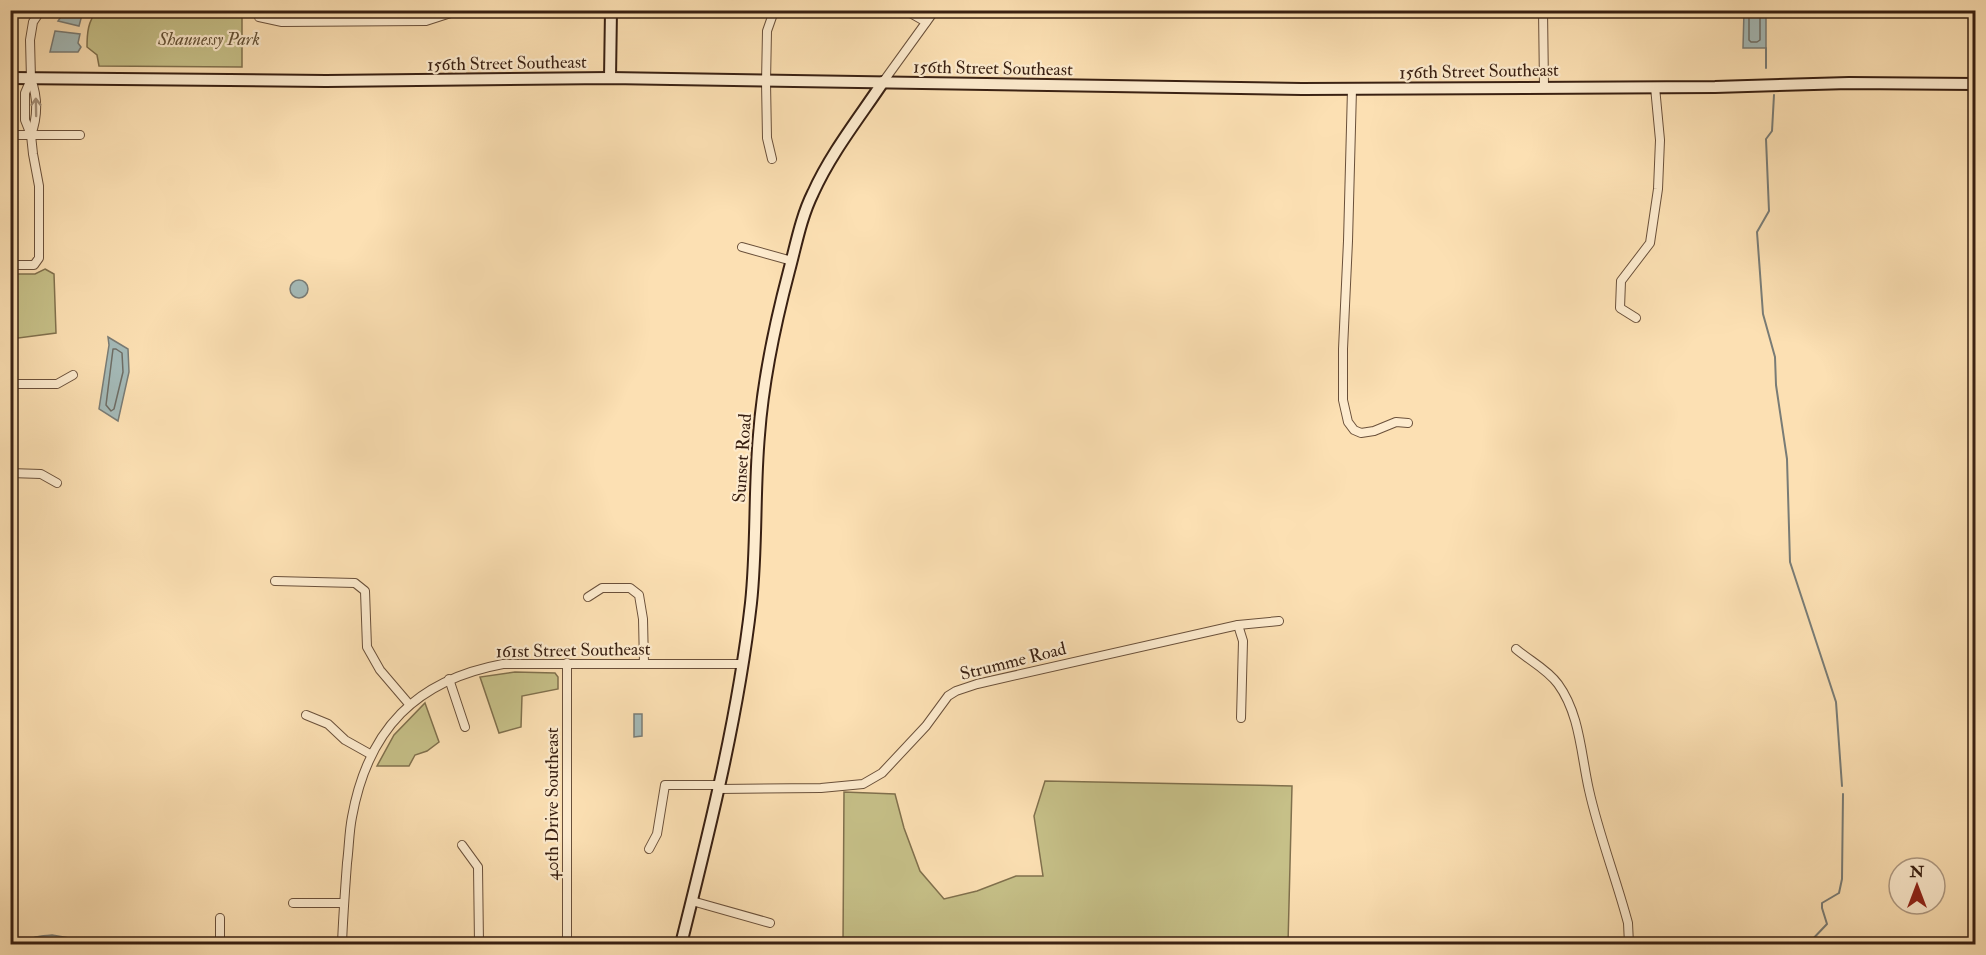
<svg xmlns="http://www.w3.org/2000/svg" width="1986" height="955" viewBox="0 0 1986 955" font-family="'IM FELL Double Pica',serif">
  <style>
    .green { fill: #c6c088; stroke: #80704d; stroke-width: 1.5 }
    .water { fill: #a4bab8; stroke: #797c76; stroke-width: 1.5 }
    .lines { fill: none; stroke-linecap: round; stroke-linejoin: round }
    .shore { stroke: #6e6d65; stroke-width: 1.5 }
    .stream { stroke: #797c76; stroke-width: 2 }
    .street-casing { stroke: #6a503a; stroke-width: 10 }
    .secondary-casing { stroke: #392012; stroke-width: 14 }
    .street { stroke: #fdebce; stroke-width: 8 }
    .secondary { stroke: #fdebce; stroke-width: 10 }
    .oneway { stroke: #a59079 }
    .labels { text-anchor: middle; stroke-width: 4.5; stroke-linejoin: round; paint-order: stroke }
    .park-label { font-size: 18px; font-style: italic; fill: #635035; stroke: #fdebce }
    .street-label { font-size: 18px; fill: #392012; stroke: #fdebce }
  </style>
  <rect width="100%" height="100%" fill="#fce0b3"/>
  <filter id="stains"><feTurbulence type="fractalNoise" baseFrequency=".00333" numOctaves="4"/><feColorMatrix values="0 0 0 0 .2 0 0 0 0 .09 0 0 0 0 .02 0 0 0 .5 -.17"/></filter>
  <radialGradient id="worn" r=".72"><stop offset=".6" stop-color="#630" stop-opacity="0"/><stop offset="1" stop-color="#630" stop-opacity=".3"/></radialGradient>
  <g class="green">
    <path d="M97,11H242V67L99,66L97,55L87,47C87,33 88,21 97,11Z"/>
    <polygon points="45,269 54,274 56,333 11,339 11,274 35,274"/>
    <polygon points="515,672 555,673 558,677 558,689 522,696 521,727 499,733 480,677"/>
    <polygon points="425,703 439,742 427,751 415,755 409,766 377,766 394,735"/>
    <polygon points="1045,781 1292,786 1288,944 843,944 844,792 895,794 904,828 920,871 944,899 977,891 1016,876 1043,876 1034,816"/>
  </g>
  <g class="water">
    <polygon points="65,11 83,11 79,26 58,21"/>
    <polygon points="1744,11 1766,11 1766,48 1743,48"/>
    <polygon points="55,31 80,34 78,43 81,47 78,52 50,52"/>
    <circle cx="299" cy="289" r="9"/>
    <polygon points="108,337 128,349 129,372 118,421 99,409 109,345"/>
    <polygon points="634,714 642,714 642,736 634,737"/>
    <path d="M52,935L69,938L72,944H26C32,935 42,936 52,935Z"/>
  </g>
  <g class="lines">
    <g class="shore">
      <polyline points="1749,10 1749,40 1751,42 1757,42 1760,40 1760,10"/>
      <polygon points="113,349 116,349 122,353 123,372 114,409 111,411 106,405"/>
    </g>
    <g class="stream">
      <polyline points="1766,68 1766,48"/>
      <polyline points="1774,95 1772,131 1766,139 1769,211 1757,232 1763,314 1775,357 1776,385 1787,459 1790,562 1836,702 1842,786"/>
      <polyline points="1808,944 1827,924 1822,908 1822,903 1839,893 1842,879 1843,794"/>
    </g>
    <g class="street-casing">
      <g id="street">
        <polyline points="905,10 926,22"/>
        <polyline points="1543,10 1544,86"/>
        <polyline points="259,17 282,22 426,21 460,10"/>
        <polyline points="309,21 309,10"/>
        <path d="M31,79C38,98 38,116 31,135"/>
        <polyline points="883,82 935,10"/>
        <polyline points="1352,89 1348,241 1343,349 1343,400 1348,422 1354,430 1361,433 1374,431 1396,422 1408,423"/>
        <polyline points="10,135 80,135"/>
        <polyline points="772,159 767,138 766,82 767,31 773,14"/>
        <polyline points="742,247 792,261"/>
        <polyline points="10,265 34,265 39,258 39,186 33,154 31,135 25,120 25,93 31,79 30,40 33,22 41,10"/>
        <polyline points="1636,318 1620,308 1621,281 1650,243 1658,189 1660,140 1655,87"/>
        <polyline points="10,384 57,384 73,375"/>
        <polyline points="10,473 41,474 57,483"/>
        <polyline points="275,581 355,583 365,591 367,647 380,670 409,704"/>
        <polyline points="588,597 602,588 630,588 639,595 643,619 644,664"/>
        <polyline points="1238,625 1243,641 1241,718"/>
        <path d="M1516,649C1530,661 1547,669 1558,684C1580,714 1581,755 1589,790C1599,835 1616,878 1628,923L1629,944"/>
        <polyline points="449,679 465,727"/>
        <polyline points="306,715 328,724 345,740 370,754"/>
        <polyline points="719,789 821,788 863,784 882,773 926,726 948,696 956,691 977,684 1238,625 1279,621"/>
        <polyline points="462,845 478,867 479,944"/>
        <polyline points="649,849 657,834 665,785 720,785"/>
        <polyline points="692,901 770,923"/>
        <polyline points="293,903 344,903"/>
        <polyline points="567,943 604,944"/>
        <polyline points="220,944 220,918"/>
        <path d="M342,944C343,917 345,890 347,863C349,848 349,832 352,817C368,729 416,680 503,664H741"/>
        <polyline points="567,944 567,663"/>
      </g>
    </g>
    <g class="secondary-casing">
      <g id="secondary">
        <polyline points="10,78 326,81 610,78 1302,89 1715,87 1849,83 1976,84"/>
        <polyline points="610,78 611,10"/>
        <path d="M681,944C709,832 738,718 751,603C757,547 754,491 759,435C763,380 775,324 789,271C796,245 801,217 813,193C831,153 859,118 883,82"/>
      </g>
    </g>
    <use href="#street" class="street"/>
    <use href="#secondary" class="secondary"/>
  </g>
  <defs><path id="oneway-shaft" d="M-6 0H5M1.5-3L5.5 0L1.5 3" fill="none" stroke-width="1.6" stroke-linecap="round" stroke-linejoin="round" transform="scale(1.5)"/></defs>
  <use class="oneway" href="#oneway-shaft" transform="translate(36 107) rotate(-91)"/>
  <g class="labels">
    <g class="park-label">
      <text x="209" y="45">Shaunessy Park</text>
    </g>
    <g class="street-label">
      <text transform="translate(507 63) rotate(-1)" y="6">156th Street Southeast</text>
      <text transform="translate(993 68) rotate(1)" y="6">156th Street Southeast</text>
      <text transform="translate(1479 71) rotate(-1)" y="6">156th Street Southeast</text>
      <text transform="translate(742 458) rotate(-86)" y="6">Sunset Road</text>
      <text transform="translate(573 650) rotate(-1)" y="6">161st Street Southeast</text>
      <text transform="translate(1013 661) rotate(-14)" y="6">Strumme Road</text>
      <text transform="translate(552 804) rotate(-90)" y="6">40th Drive Southeast</text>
    </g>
  </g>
  <rect width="1986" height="955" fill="none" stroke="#fce0b3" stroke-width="36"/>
  <rect x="12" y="12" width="1962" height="931" fill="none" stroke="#392012" stroke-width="3"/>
  <rect x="18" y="18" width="1950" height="919" fill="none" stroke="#392012" stroke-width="1.5"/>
  <g transform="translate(1917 886)"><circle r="28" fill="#fdebce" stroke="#af9a83" stroke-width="1.5"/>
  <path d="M0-4.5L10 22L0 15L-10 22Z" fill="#8f2418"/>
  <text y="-9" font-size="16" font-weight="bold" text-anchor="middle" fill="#392012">N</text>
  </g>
  <rect width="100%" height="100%" filter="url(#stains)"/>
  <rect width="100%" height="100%" fill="url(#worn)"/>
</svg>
